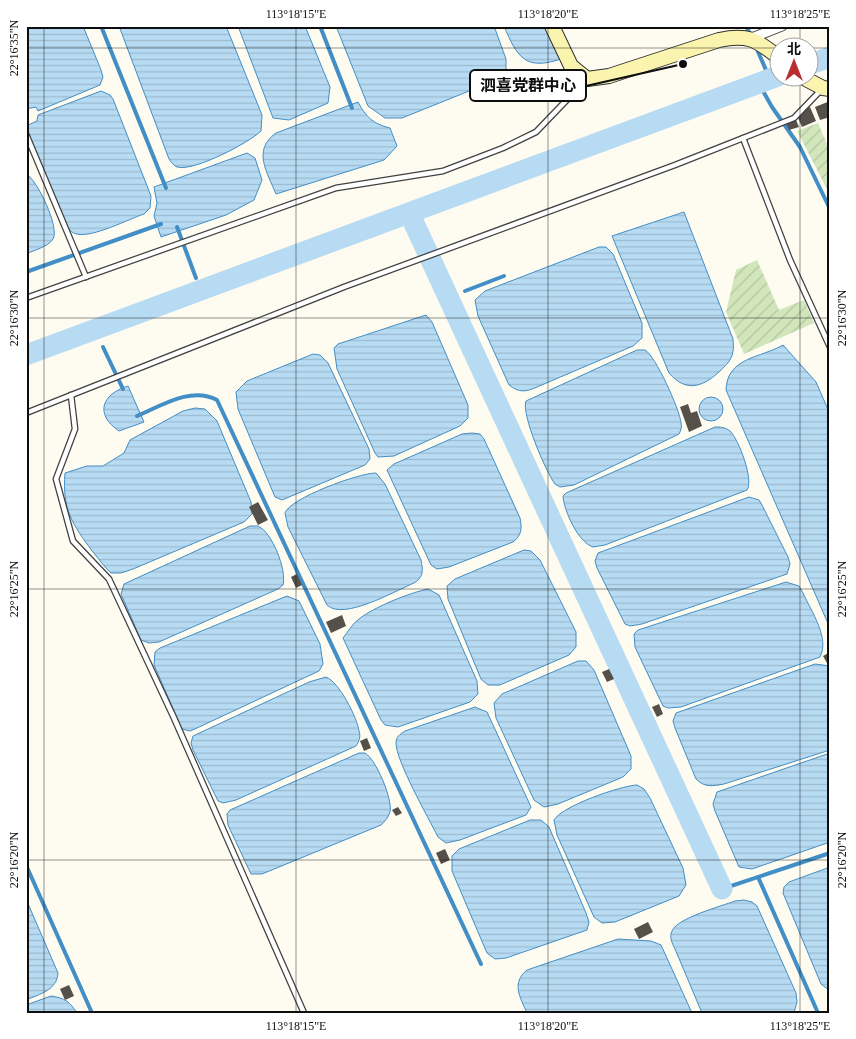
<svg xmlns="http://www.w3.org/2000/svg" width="856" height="1039" viewBox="0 0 856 1039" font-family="'Times New Roman','Noto Sans SC',serif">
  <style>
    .garden { fill: url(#garden-furrows) }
    .water { fill: url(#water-rules); stroke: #428ec6 }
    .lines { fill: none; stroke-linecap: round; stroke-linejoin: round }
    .stream { stroke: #428ec6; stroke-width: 4 }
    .river { stroke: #b7dbf3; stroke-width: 21 }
    .building { fill: #56504b }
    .lane-casing { stroke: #414141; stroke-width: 7 }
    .street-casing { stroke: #414141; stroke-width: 11 }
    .secondary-casing { stroke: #303030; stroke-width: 16 }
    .lane { stroke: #fff; stroke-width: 4.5 }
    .street { stroke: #fff; stroke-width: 9 }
    .secondary { stroke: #faf4af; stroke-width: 14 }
    .ticks { fill: none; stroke: #0e0e0e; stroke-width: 1; stroke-opacity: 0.45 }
    .leader { fill: none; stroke: #0e0e0e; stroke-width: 2 }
    .callout-dot { fill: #0e0e0e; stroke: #fff; stroke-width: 2 }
    .callout { fill: #fff; stroke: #0e0e0e; stroke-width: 2 }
    .callout-label { font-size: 16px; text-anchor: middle; font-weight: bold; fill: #0e0e0e }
    .neatline { fill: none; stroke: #0e0e0e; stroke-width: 2 }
    .ticks-label { font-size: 12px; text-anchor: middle; fill: #0e0e0e }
  </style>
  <defs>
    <pattern id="garden-furrows" width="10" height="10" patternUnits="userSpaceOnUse" patternTransform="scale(1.25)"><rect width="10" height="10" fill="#d1e7bb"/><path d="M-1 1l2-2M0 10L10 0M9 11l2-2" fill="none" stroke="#b2c5a0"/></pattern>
    <pattern id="water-rules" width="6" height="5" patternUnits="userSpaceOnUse" patternTransform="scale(1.25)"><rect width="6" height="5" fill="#b7dbf3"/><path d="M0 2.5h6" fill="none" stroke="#9cbbcf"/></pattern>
  </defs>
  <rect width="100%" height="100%" fill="#fefcf0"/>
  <g class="garden">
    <polygon points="818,123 830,151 830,195 797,131"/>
    <polygon points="757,260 779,310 804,300 814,323 744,354 726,312 736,270"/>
  </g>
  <g class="water">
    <polygon points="26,26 83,26 101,70 103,77 100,85 38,111 36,107 26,109"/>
    <path d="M119,26H226L262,115L261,131C250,142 194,172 177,167C174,166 171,162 169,159Z"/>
    <polygon points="238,26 305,26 330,87 328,103 289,120 273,118"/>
    <polygon points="336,26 494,26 506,59 506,72 499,79 402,118 385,118 368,106"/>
    <path d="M504,26H548L561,59C525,71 517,57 504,26Z"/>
    <path d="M101,91L110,95L113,99L151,196L150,208L144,214C129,219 92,238 77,234C71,233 69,229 66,224L26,131V126L37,121L38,115Z"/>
    <path d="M358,102C366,117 373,124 390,128L397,146L384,160L276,194C267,172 252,150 276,133Z"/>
    <polygon points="247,153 255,158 262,180 254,200 226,215 161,237 154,216 157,203 154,187"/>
    <path d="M26,174C37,179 60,228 53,239C48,247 34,250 26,254Z"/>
    <path d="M684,212L733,339C733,343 734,348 733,351C732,360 726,365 720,371C703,387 686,393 669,373L612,236Z"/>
    <path d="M599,247H606L613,254L642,323V338L633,346L537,387C526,392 519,393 509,385L478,316L475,300L485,291Z"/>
    <polygon points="426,315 432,322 468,405 468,418 460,426 394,456 378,457 375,453 337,369 334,348 338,344"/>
    <path d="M783,345L816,382L830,414V628L726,390C727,357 761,358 783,345Z"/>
    <path d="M637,350H645C655,355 680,410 681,423C682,427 681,430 679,434L574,485L560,487L555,484C546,472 521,414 526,401Z"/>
    <polygon points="313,354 320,355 328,363 369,449 370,459 365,465 282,500 275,497 238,409 236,392 247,381"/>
    <path d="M128,386L144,422L119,431C94,414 102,394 128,386Z"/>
    <circle cx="711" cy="409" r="12"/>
    <path d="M195,408L205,409L217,421L251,502L252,514L244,522L133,569L121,573H111C104,567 99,559 93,552C72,524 62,509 65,473L87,466H103L124,453L130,440L183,411Z"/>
    <path d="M715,427C720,427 725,427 730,431C739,440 754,480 747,490L605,545L593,547C578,542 564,511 563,496L566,493Z"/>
    <path d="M472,433L480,434L484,439L520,518C522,528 522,535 513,542L449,567L437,569L431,565L387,470L394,464L462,434Z"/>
    <path d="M376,473L385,484L421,560C423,570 424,577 414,583C395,591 343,621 327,605L288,527L285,513C290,498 359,473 376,473Z"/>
    <polygon points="749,497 759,500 762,505 788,557 790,564 787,574 642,624 630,626 625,624 597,568 595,561 598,553"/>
    <path d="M250,526H258C272,532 287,570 283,585L278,589L159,642L149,643L141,640L121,594L124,584Z"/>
    <polygon points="524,550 531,551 540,560 576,632 576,647 569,655 500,685 488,685 481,679 448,599 447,586 455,579"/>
    <path d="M786,582L799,586L803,593C811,611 830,638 820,657L681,707L668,708L663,706L635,647L634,634L638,630Z"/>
    <path d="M428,589L439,595L477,681L478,694L470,702L398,727L385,725L381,720L343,638C348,632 352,624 359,619C374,607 409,593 428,589Z"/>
    <polygon points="287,596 299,601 320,644 323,664 319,671 197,728 190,731 182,729 154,665 155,652 160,648"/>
    <polygon points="578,661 586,661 594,670 631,756 631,769 623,777 558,804 544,807 534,800 496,718 494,703 502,694"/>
    <path d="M815,664L830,666V750L724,784C713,786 705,788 696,779L675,728L673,721L676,713Z"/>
    <path d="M326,677C339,682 357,717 359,731C361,737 359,741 356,746L236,800L223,803L218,801L193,750L191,743L193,736L309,682Z"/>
    <path d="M475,707L487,712L531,807L526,815L460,840L446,843L438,837C428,817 396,761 396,743C396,737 400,734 405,731Z"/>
    <path d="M359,753H365C376,759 393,800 390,812C388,818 385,821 381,825L262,874H251L228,825L227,814L230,810Z"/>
    <polygon points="830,753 830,842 752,869 739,867 715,811 713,804 717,792"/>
    <path d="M637,785L644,789L650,798L683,868L686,885L679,896L615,922L602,923L594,917L557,835L554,820C562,806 620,786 637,785Z"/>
    <polygon points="530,820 541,820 549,827 586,913 589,922 587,930 506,958 495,959 487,953 452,871 452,856 459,849"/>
    <polygon points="830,867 830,991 821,984 783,893 784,887 789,882"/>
    <path d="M26,899L58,973C57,990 40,994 26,1000Z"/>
    <path d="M744,900L752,902L757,906L796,993L797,1002L794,1013H702L675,949C672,943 669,937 672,931C677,918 722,906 735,901Z"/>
    <path d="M618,939L651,941L661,945L692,1013H527C520,997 511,983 527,970Z"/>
    <path d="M51,996C65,998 70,1002 77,1013H26V1005Z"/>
  </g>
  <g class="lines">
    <g class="stream">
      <polyline points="101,26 166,188"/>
      <polyline points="320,26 352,108"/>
      <polyline points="746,26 751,36"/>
      <polyline points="756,47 766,70"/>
      <polyline points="759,84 772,107 800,147 830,209"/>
      <polyline points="177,227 196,278"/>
      <polyline points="26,272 161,224"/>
      <polyline points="465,291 504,276"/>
      <polyline points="103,347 123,389"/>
      <path d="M137,416C161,406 191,386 217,400L481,964"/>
      <polyline points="26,865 92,1013"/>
      <polyline points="758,877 818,1013"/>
      <polyline points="722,889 830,853"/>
    </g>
    <g class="river">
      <polyline points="808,65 830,57"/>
      <polyline points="412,219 722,889"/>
      <polyline points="26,355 778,76"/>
    </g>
  </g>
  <g class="building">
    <polygon points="830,101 830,117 820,120 815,107"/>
    <polygon points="810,107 816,121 802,127 796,113"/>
    <polygon points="796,120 799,127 789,130 786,123"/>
    <polygon points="688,404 691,413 697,411 702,426 689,432 680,407"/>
    <polygon points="258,502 268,520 258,525 249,507"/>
    <polygon points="297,574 302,585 296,588 291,577"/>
    <polygon points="342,615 346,626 331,633 326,622"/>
    <polygon points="830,652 830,661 827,663 823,656"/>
    <polygon points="609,669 614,679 607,682 602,672"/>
    <polygon points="659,704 663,714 657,717 652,707"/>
    <polygon points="367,738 371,748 364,751 360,741"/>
    <polygon points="398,807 402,813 396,816 392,810"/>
    <polygon points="445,849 450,860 441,864 436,853"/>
    <polygon points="648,922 653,932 639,939 634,929"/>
    <polygon points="69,985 74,996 65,1000 60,989"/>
  </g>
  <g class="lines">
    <g class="lane-casing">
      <g id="lane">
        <polyline points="26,134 86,277"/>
        <polyline points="743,138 790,260 830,347"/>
        <polyline points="26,298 336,188 443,171 503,148 536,132 585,81"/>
        <polyline points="71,395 75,429 56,479 73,541 109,579 174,718 304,1013"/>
        <polyline points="26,413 344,287 675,165 794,118 821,90"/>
      </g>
    </g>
    <g class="street-casing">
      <polyline id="street" points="749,39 782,26"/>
    </g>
    <g class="secondary-casing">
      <g id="secondary">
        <path d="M552,26L571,66L587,79L609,76L719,40C747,34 756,39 778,57"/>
        <polyline points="804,78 823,88 830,89"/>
      </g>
    </g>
    <use href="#lane" class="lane"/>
    <use href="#street" class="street"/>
    <use href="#secondary" class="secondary"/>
  </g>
  <path class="ticks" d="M44,26V1013M296,26V1013M548,26V1013M800,26V48M26,48H778M808,48H830M800,78V1013M26,318H830M26,589H830M26,860H830"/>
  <path class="leader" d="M683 64L586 86"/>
  <circle class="callout-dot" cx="683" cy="64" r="5"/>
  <rect class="callout" x="470" y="70" width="116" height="31" rx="5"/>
  <g class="callout-label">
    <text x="528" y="91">泗喜党群中心</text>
  </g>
  <rect width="856" height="1039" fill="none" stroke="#ffffff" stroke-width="55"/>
  <g transform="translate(794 62)"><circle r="24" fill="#ffffff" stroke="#9f9f9f"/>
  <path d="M0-4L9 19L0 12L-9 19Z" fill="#b72d30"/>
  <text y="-8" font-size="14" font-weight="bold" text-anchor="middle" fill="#0e0e0e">北</text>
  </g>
  <rect x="28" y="28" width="800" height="984" class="neatline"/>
  <g class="ticks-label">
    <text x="296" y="18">113°18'15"E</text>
    <text x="548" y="18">113°18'20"E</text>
    <text x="800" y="18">113°18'25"E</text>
    <text transform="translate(14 48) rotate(-90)" y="4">22°16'35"N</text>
    <text transform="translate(14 318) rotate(-90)" y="4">22°16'30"N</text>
    <text transform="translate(842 318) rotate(-90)" y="4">22°16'30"N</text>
    <text transform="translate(14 589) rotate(-90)" y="4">22°16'25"N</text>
    <text transform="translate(842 589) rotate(-90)" y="4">22°16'25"N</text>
    <text transform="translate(14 860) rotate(-90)" y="4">22°16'20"N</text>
    <text transform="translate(842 860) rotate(-90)" y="4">22°16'20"N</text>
    <text x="296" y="1030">113°18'15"E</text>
    <text x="548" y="1030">113°18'20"E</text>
    <text x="800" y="1030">113°18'25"E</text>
  </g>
</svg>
